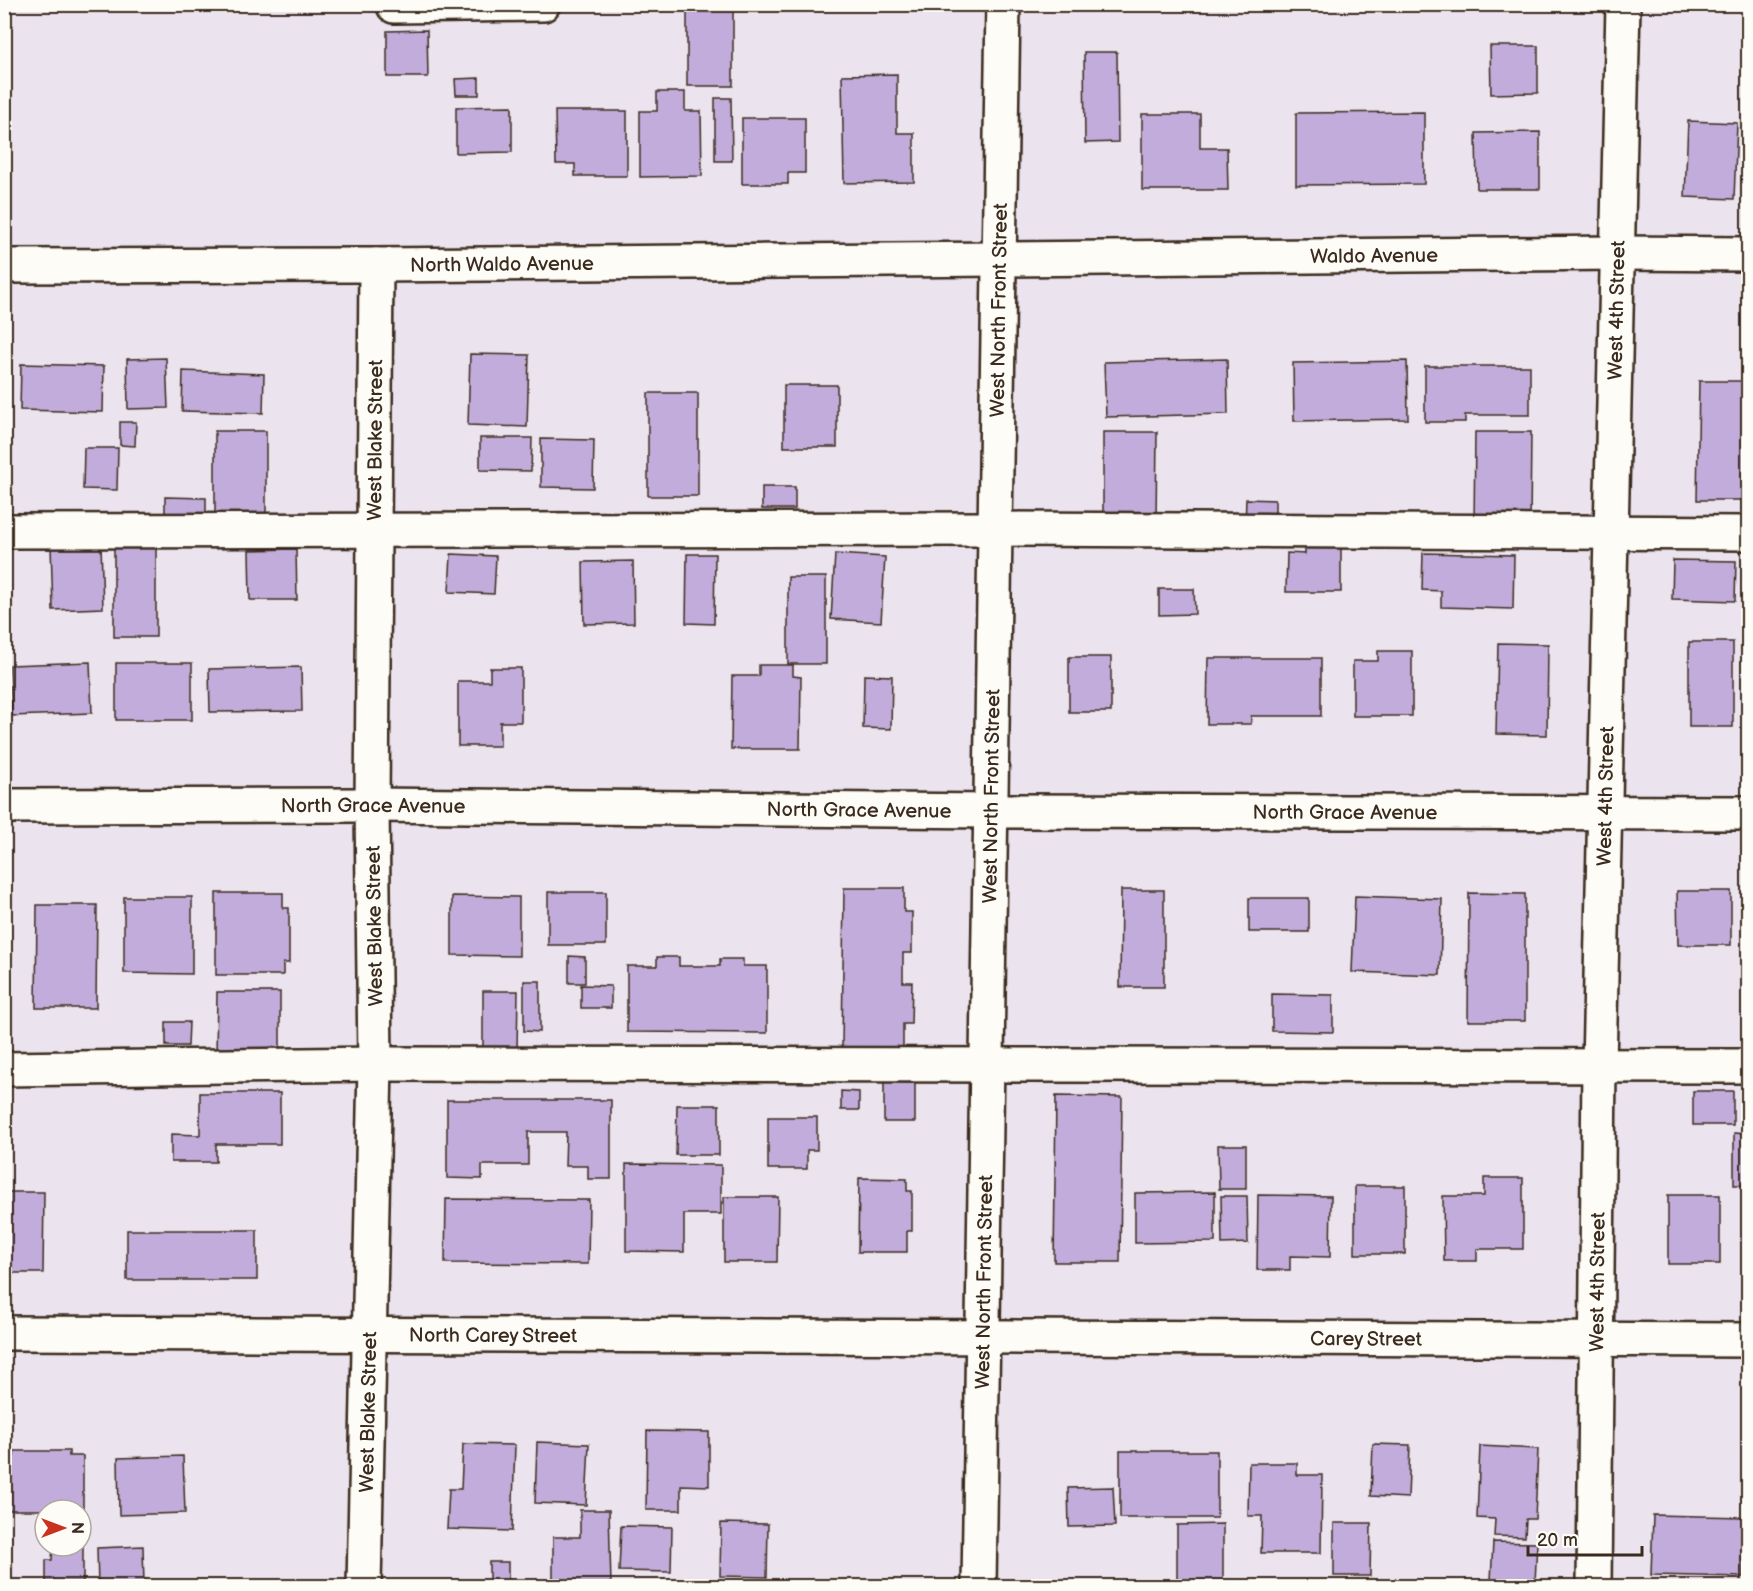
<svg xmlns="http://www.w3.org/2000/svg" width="1753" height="1591" viewBox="0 0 1753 1591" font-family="'Balsamiq Sans',sans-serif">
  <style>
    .building { fill: #c2acdb; stroke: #3b2a1e; stroke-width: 1.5 }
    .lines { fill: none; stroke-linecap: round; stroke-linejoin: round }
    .minor-casing { stroke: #3b2a1e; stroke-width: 38 }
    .minor { stroke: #fdfcf7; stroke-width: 33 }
    .labels { text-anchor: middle; stroke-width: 4.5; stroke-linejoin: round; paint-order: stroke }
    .street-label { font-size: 20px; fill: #3b2a1e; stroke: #fdfcf7 }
  </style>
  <rect width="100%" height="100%" fill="#ebe4ef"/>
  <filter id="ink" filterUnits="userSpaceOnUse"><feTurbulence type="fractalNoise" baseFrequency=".0167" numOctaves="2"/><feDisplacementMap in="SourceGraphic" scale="12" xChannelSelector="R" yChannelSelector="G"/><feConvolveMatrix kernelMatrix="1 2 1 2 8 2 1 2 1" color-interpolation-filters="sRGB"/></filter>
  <g filter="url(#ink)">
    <g class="building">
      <polygon points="733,8 733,86 687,86 687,9"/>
      <polygon points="427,30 428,77 387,77 387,31"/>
      <polygon points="1490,46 1538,46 1538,93 1491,94"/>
      <polygon points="1084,52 1117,52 1118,142 1085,143"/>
      <polygon points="897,74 897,133 914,133 914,182 844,183 842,75"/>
      <polygon points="479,78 479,95 456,95 455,79"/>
      <polygon points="657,92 685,92 685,111 701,111 702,176 640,177 640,111 657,111"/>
      <polygon points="715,98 731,98 732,161 715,161"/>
      <polygon points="512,106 512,152 456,153 456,107"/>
      <polygon points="555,111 627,111 627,176 575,176 575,164 556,164"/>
      <polygon points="1424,112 1424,184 1296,185 1296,113"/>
      <polygon points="1142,114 1200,114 1200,148 1227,148 1228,190 1142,190"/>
      <polygon points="742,118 805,118 805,173 788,173 788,184 742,184"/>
      <polygon points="1688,121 1737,123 1734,199 1685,197"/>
      <polygon points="1540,132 1540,189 1477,189 1476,133"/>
      <polygon points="470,354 529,355 527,427 468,425"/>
      <polygon points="166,358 168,408 128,409 127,359"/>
      <polygon points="1227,359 1228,414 1106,417 1104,362"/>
      <polygon points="1407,361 1408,419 1294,421 1293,363"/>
      <polygon points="21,364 104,366 103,412 20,410"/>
      <polygon points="1425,366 1530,366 1530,415 1465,415 1465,422 1425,422"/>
      <polygon points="4,370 9,370 8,420 4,420"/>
      <polygon points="183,371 264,374 263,413 182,411"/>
      <polygon points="1699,381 1748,381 1748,500 1697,500"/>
      <rect x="784" y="385" width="53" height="62"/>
      <rect x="648" y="393" width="50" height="103"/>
      <polygon points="120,422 136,422 135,446 120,445"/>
      <rect x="215" y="431" width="51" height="85"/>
      <polygon points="1103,432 1157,432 1156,522 1103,522"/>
      <polygon points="1475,432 1531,432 1530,526 1474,525"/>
      <polygon points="480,438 532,438 531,471 480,470"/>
      <polygon points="541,439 594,440 593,488 541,487"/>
      <polygon points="84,448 118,448 117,490 83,489"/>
      <rect x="762" y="487" width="33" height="22"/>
      <polygon points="165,497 206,498 206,520 165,520"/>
      <polygon points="1246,499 1275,500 1275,529 1245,528"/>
      <polygon points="101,544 103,608 53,610 51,546"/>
      <polygon points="1305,544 1341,544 1341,592 1286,592 1287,553 1305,554"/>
      <rect x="114" y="547" width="42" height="90"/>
      <polygon points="296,549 297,600 250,600 249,550"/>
      <polygon points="1423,553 1514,555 1513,609 1441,607 1441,591 1422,590"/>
      <polygon points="451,554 496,556 494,594 449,592"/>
      <polygon points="687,554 715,554 714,624 686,623"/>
      <polygon points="835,554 885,557 881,622 831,619"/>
      <polygon points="1673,560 1736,561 1735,601 1672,599"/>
      <polygon points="633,561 634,623 584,624 583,562"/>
      <rect x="788" y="577" width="38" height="87"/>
      <polygon points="1159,589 1194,589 1195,614 1159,615"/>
      <rect x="1689" y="642" width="44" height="85"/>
      <polygon points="1498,643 1548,644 1547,735 1496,734"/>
      <polygon points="1378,651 1412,651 1412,716 1353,716 1353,661 1378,661"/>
      <rect x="1069" y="657" width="42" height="55"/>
      <polygon points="1208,658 1321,658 1321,716 1251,716 1251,724 1207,724"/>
      <polygon points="90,662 92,713 12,716 10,665"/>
      <rect x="116" y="663" width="76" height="57"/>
      <polygon points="759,665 793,665 793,676 801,677 800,749 731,749 732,676 759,676"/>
      <polygon points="301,667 302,711 210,712 209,669"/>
      <polygon points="490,668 521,668 521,722 500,722 500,746 458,746 458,681 490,681"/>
      <polygon points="864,675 892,676 891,729 863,728"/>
      <polygon points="844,888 904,888 904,912 912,912 912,953 903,953 903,982 912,982 911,1024 903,1024 903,1048 842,1048"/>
      <polygon points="1121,890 1164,890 1164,987 1120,987"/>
      <polygon points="1677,891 1731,891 1731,945 1678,945"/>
      <rect x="548" y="892" width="58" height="53"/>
      <polygon points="216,893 283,893 283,908 289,908 289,963 283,963 283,975 216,975"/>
      <polygon points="1469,893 1525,894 1525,1021 1468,1021"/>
      <polygon points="452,896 519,897 519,956 452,955"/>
      <polygon points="1355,896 1442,899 1440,975 1352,972"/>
      <polygon points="124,897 192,897 192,974 124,973"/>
      <rect x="1249" y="898" width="60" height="34"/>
      <polygon points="37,905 97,905 96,1008 36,1008"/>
      <polygon points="569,956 585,957 585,983 569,983"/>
      <polygon points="657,957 679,957 679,966 720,966 720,959 743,959 743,966 767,966 767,1033 627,1032 627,966 657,966"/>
      <polygon points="524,981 540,981 540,1032 524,1031"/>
      <polygon points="581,985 611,986 611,1008 581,1008"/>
      <polygon points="483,991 518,991 517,1051 483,1051"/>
      <polygon points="217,992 280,992 280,1056 216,1056"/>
      <polygon points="1272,994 1333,995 1333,1032 1272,1031"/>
      <polygon points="166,1022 189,1022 188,1046 166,1046"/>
      <polygon points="884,1082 915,1083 915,1122 884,1122"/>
      <polygon points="841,1091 859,1092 859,1110 841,1110"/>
      <rect x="1693" y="1091" width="40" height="34"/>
      <polygon points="200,1093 280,1093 280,1144 216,1144 216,1162 171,1162 171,1134 200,1135"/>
      <polygon points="1056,1096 1122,1097 1120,1262 1054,1262"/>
      <polygon points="447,1100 611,1100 611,1179 588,1179 588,1166 565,1166 566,1132 528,1132 528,1165 482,1165 482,1179 447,1178"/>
      <polygon points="677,1105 719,1105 719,1155 676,1155"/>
      <polygon points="768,1117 817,1117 817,1150 807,1150 807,1169 768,1169"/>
      <polygon points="1734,1133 1748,1134 1748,1185 1734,1185"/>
      <polygon points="1218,1145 1246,1145 1246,1189 1219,1189"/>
      <polygon points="626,1164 721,1165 721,1214 684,1214 684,1252 626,1251"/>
      <polygon points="859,1178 907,1179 907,1191 912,1191 912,1231 907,1231 907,1252 858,1252"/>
      <polygon points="1484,1178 1523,1178 1523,1249 1477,1249 1477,1261 1444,1261 1443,1196 1484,1196"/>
      <rect x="1355" y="1186" width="50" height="68"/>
      <polygon points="4,1192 44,1192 43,1273 4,1273"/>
      <polygon points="1215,1192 1215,1242 1135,1243 1135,1193"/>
      <polygon points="1258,1195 1331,1196 1330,1257 1290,1256 1290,1270 1257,1270"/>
      <rect x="1668" y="1195" width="52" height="69"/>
      <polygon points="1221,1196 1247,1196 1248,1243 1222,1244"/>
      <polygon points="724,1197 778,1197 777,1262 724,1262"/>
      <polygon points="446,1199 589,1200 588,1264 445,1263"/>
      <rect x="127" y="1230" width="130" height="50"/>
      <polygon points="647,1431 709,1432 709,1486 681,1485 681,1510 646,1510"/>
      <polygon points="537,1442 589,1444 586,1505 535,1503"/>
      <polygon points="463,1444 515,1445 512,1531 447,1529 449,1489 461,1489"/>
      <polygon points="1373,1444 1410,1445 1408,1498 1371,1496"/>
      <polygon points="1480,1446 1538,1449 1535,1519 1526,1519 1525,1537 1494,1536 1495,1519 1477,1518"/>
      <polygon points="14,1451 69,1451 69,1456 83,1456 83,1582 46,1582 46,1560 52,1560 53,1546 81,1546 81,1510 4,1510 4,1456 14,1456"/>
      <rect x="1120" y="1451" width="97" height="67"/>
      <polygon points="183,1456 185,1513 119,1515 118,1458"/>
      <polygon points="1249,1463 1297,1463 1297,1475 1322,1475 1321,1553 1261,1553 1262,1516 1248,1516"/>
      <polygon points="1113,1487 1115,1526 1069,1527 1068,1488"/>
      <polygon points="580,1510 609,1510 611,1586 553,1586 553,1537 580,1537"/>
      <polygon points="1653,1515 1744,1517 1743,1577 1651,1575"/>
      <polygon points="721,1523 768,1524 767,1577 720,1576"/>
      <polygon points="1334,1523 1371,1523 1370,1576 1334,1576"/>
      <polygon points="1223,1524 1223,1586 1177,1586 1177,1525"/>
      <polygon points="621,1526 672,1527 671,1572 619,1571"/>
      <polygon points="1493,1542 1537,1543 1535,1582 1491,1580"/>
      <polygon points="143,1546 144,1586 98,1586 97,1548"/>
      <rect x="489" y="1562" width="19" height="21"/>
    </g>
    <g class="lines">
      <g class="minor-casing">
        <g id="minor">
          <polyline points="394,6 543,4"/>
          <path id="s1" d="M4,266L376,265L1618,253L1748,254"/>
          <polyline points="4,531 995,529 1748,533"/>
          <path id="s2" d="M4,806L372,805L991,811L1748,813"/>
          <polyline points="4,1069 375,1064 1748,1066"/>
          <path id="s3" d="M4,1333L1748,1340"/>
          <path id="s4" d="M364,1586L375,1064L372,805L376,265"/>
          <path id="s5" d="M979,1586L1003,4"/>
          <path id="s6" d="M1594,1586L1599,1066L1623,4"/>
        </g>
      </g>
      <use href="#minor" class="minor"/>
    </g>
  </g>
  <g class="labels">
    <g class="street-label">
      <text dy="7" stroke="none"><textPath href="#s1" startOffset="1370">Waldo Avenue</textPath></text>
      <text dy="7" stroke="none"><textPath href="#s1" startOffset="498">North Waldo Avenue</textPath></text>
      <text dy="7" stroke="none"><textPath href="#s5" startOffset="1276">West North Front Street</textPath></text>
      <text dy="7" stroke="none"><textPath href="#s6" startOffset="1276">West 4th Street</textPath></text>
      <text dy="7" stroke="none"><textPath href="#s4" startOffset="1146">West Blake Street</textPath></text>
      <text dy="7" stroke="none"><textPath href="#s6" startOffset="790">West 4th Street</textPath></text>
      <text dy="7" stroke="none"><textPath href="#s5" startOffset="790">West North Front Street</textPath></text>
      <text dy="7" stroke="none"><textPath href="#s2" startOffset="369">North Grace Avenue</textPath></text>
      <text dy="7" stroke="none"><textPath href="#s2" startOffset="855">North Grace Avenue</textPath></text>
      <text dy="7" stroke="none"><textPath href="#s2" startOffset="1341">North Grace Avenue</textPath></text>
      <text transform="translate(374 926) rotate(-91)" y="7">West Blake Street</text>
      <text dy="7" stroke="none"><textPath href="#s5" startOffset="304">West North Front Street</textPath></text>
      <text dy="7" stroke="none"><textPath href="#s6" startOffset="304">West 4th Street</textPath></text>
      <text dy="7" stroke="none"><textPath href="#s3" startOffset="489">North Carey Street</textPath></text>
      <text dy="7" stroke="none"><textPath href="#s3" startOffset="1362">Carey Street</textPath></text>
      <text dy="7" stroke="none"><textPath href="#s4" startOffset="174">West Blake Street</textPath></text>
    </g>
  </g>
  <rect width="1753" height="1591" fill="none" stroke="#fdfcf7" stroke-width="24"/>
  <rect x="12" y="12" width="1729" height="1567" fill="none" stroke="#3b2a1e" stroke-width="2" filter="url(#ink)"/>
  <g transform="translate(63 1528) rotate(90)"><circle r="28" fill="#fdfcf7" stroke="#afa8a0" stroke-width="1.5"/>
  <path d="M0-4.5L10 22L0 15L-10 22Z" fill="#c8321e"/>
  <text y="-9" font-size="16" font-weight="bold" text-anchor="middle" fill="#3b2a1e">N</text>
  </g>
  <path d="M1528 1546v9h114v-9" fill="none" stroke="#3b2a1e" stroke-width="3"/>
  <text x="1537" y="1546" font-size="18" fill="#3b2a1e" stroke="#fdfcf7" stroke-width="4.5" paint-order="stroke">20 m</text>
</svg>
